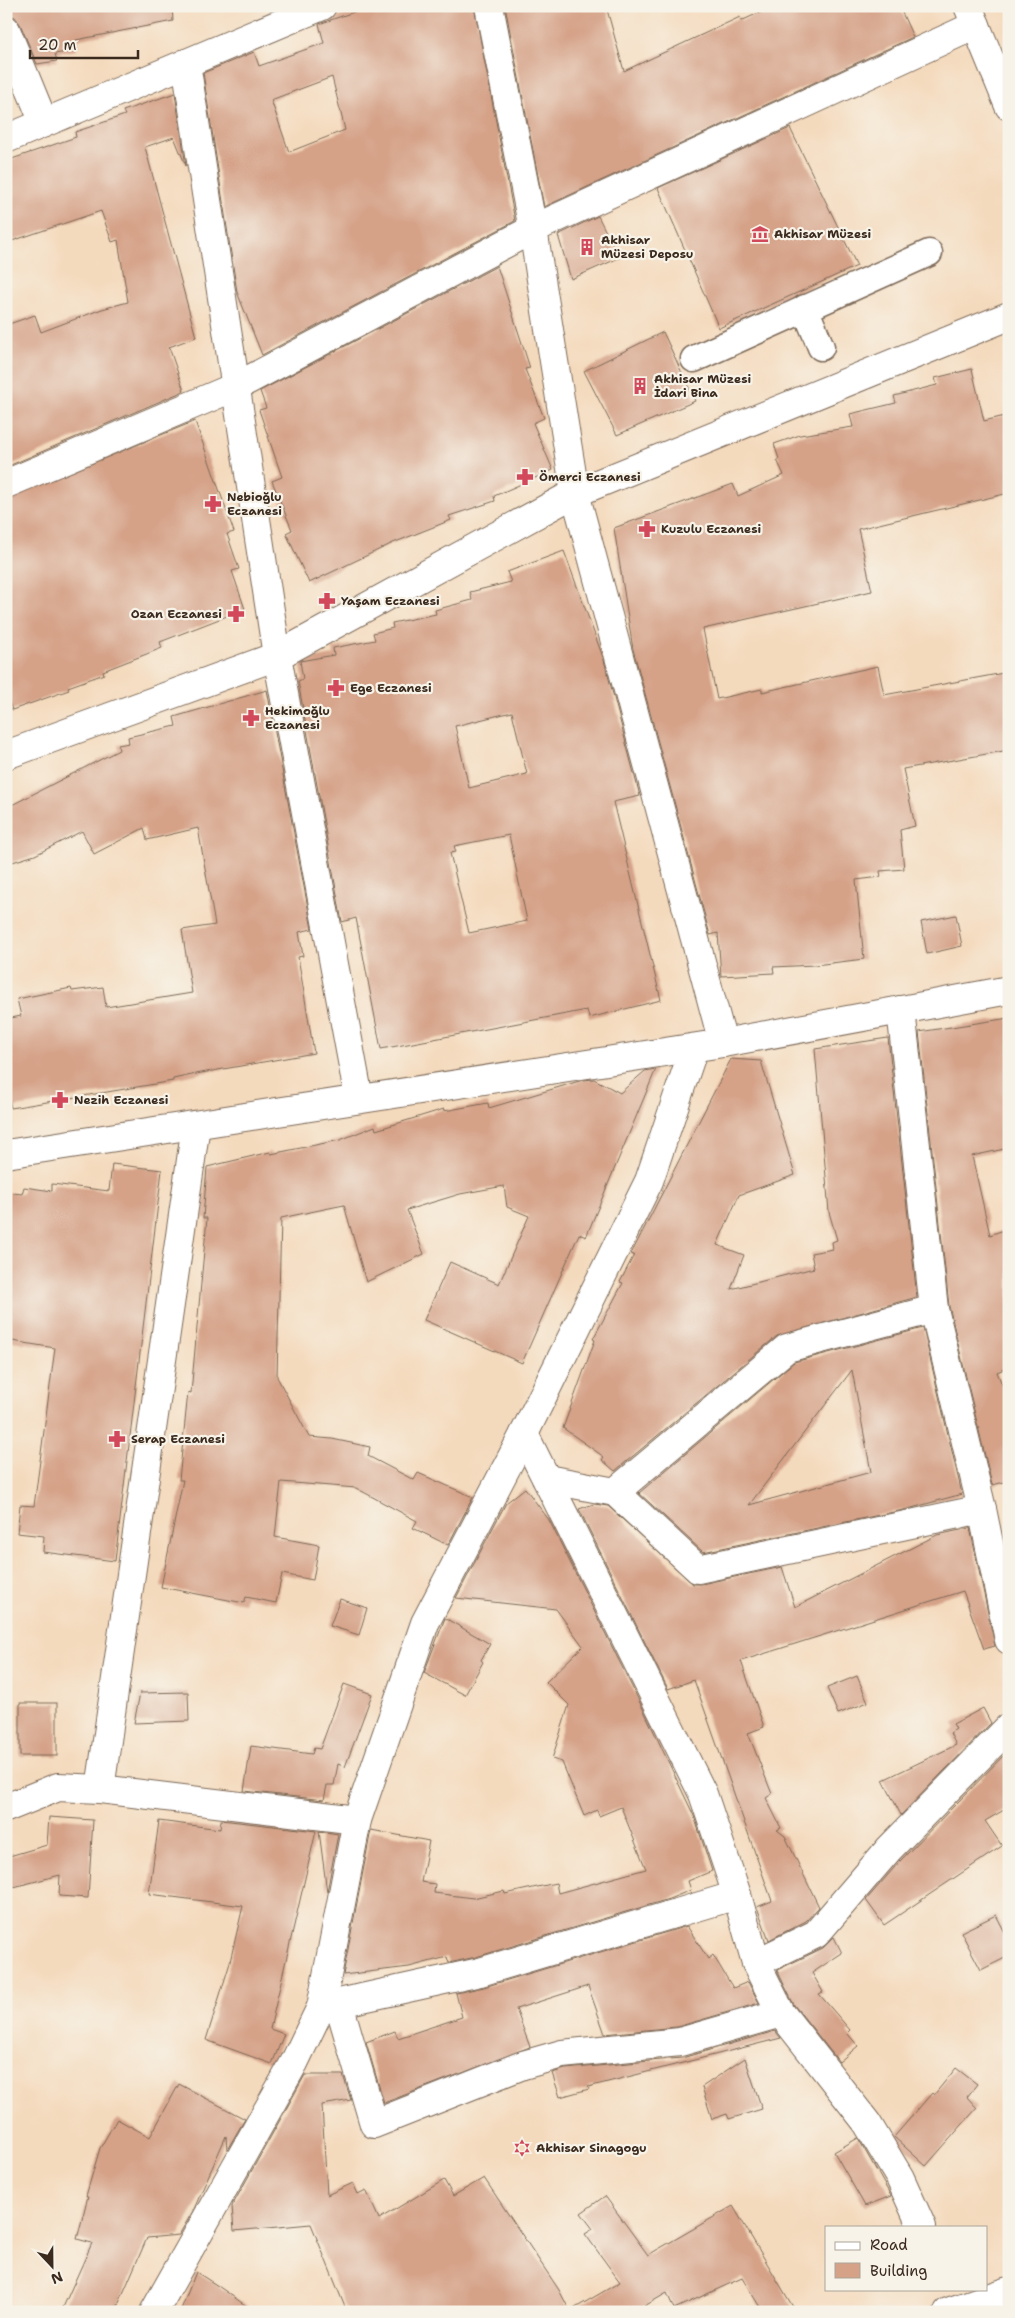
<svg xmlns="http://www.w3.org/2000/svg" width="1015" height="2318" viewBox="0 0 1015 2318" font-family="'Shantell Sans',sans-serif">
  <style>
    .building { fill: #d5a288; fill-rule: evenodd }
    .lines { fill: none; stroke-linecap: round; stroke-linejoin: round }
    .pedestrian-casing { stroke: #7c6856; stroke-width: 29 }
    .minor-casing { stroke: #7c6856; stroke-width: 30 }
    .tertiary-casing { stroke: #7c6856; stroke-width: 30 }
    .secondary-casing { stroke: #7c6856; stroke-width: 30 }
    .pedestrian { stroke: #fff; stroke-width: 26 }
    .minor { stroke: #fff; stroke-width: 28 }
    .tertiary { stroke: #fff; stroke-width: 28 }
    .secondary { stroke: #fff; stroke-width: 28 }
    .labels { text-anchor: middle; stroke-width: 4.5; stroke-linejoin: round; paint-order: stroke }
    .poi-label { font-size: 12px; font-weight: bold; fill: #3b2a1e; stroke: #f7f3e8; text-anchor: start }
  </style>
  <rect width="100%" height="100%" fill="#f7f3e8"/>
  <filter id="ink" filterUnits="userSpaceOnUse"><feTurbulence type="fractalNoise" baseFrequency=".02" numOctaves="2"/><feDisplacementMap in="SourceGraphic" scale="10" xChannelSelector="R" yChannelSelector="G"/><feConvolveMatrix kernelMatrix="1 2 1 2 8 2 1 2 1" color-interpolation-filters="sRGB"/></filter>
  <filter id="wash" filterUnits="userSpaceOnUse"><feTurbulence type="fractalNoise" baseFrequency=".0096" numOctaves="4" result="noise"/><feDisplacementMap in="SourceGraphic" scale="20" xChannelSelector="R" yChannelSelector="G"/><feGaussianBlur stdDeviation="1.12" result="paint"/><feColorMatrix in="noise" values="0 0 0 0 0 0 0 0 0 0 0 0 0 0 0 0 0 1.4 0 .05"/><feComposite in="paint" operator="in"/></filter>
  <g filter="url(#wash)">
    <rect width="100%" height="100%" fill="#f4dabd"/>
    <g id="blocks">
      <g class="building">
        <polygon points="28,6 172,6 173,21 76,40 77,50 55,54 57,61 37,64 20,24 15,17 8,15 8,9"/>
        <path d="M371,6H474L515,221L262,355L237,292L203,73L254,52L259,66L324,43L319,24ZM332,77L345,130L289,152L271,100Z"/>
        <polygon points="505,6 606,6 624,71 740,17 741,21 774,6 899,6 913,37 544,207"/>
        <polygon points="175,93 186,166 174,137 145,147 196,337 169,347 184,391 6,467 6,325 35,315 41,332 102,309 128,302 118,240 112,242 101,211 6,243 6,161 76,137 75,132 125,115 123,111"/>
        <polygon points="790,128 857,266 719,328 658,188"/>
        <polygon points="598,216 619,258 571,279 558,235"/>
        <polygon points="497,266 530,368 525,369 544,418 533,423 553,470 494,496 495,501 449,516 451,520 393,543 309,583 286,533 292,530 272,481 282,477 259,410 266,408 260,391"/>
        <polygon points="663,332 695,401 617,435 584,371"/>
        <polygon points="972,369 984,421 1009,415 1009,493 858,529 872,591 703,629 717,699 762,689 762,692 878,666 884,695 1009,672 1009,750 903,769 915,826 900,830 904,869 880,871 881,877 856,880 864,959 815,965 773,967 774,973 721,976 718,933 710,935 633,649 614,528 733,484 738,496 784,475 777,460 779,459 774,444 800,435 853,427 850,414 896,403 894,396 937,385 935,378"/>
        <polygon points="195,421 234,532 227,534 239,569 232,571 245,609 160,642 162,648 103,671 104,674 68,687 69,690 12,710 6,695 6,499"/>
        <path d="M564,551L604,660L640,796L613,802L661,1000L589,1018L587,1010L381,1049L356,918L342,922L298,681L303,679L300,661L334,655L333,648L375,640L373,633L393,628L392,623L436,614L435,610L472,600L470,592L511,582L507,572ZM512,712L527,774L469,788L455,726ZM509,835L527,921L469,933L450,853L456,852L454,846Z"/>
        <polygon points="267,690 312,929 299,932 303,956 298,957 314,1053 201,1073 173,1079 173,1081 11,1108 6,1085 6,1019 21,1016 17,999 71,988 72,991 103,987 106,1007 192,993 182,930 215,925 198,828 147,840 144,828 94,854 82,831 35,855 6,864 6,808 119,750 118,745 129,743 128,737 176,726 174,717"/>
        <polygon points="956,915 962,946 927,954 921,922"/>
        <polygon points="1009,1018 1009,1148 972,1156 990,1235 1009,1228 1009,1367 997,1372 1009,1402 1009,1481 992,1485 949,1306 919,1032"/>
        <polygon points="888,1038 917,1297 777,1336 615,1471 602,1460 604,1457 563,1428 595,1340 593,1339 623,1283 620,1282 634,1255 631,1254 731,1059 761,1061 795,1175 739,1195 717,1245 744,1255 731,1289 814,1268 811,1253 833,1249 832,1242 837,1240 829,1212 815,1049"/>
        <polygon points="656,1069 586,1237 579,1234 522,1363 424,1320 450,1262 499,1284 529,1216 507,1207 504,1186 460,1194 407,1210 424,1254 366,1282 344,1205 281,1218 277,1377 309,1437 332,1439 370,1447 368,1456 414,1480 418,1473 473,1497 448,1545 413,1528 417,1521 356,1488 281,1482 275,1537 319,1545 313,1580 282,1574 276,1603 246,1597 244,1603 161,1587 183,1480 179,1480 188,1392 191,1393 207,1218 203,1218 207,1167 270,1152 271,1154 340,1140 375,1126 376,1130 444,1109 444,1111 488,1103 489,1108 583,1080 594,1079 620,1093 645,1071"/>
        <polygon points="112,1164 162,1170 115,1561 43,1552 44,1536 17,1533 20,1505 34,1506 55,1348 6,1340 6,1192 22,1194 24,1187 52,1191 52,1184 109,1191"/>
        <path d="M923,1328L962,1494L908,1509L703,1552L639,1493L794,1362ZM852,1370L871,1472L749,1505Z"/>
        <polygon points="525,1488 549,1520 646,1715 694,1816 712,1871 688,1881 691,1890 669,1899 476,1957 449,1963 447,1957 409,1967 343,1975 371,1830 429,1841 421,1882 435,1884 434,1893 473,1898 504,1891 505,1894 556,1883 558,1893 646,1869 621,1807 599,1816 597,1810 584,1816 562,1762 552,1759 569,1705 546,1682 583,1646 556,1609 456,1598 506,1503"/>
        <polygon points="594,1504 608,1506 693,1584 701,1584 782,1567 795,1607 937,1535 970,1528 995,1646 984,1649 963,1591 741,1661 764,1727 748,1733 772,1794 766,1798 781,1828 777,1830 785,1836 819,1907 806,1921 769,1940 757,1907 772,1901 694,1680 668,1689 579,1509"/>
        <polygon points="340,1599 367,1608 359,1635 330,1626"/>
        <polygon points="445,1618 490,1644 481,1660 483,1662 465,1695 424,1673"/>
        <polygon points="857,1676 868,1702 838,1714 827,1688"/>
        <polygon points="344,1684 372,1694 345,1767 338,1764 334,1785 327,1785 324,1800 244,1791 251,1746 312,1754 314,1748 320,1749"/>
        <polygon points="188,1692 189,1721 134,1723 140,1693"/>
        <rect x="20" y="1703" width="37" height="53"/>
        <polygon points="983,1708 991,1723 901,1815 883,1780 956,1745 950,1733 956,1729 953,1724"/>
        <polygon points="1009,1750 1009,1807 985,1821 1002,1846 884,1925 866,1900 901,1860"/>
        <polygon points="49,1817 93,1820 88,1898 59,1896 60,1875 6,1889 6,1857 47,1845"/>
        <polygon points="221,1820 316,1831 270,2029 284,2034 272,2064 206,2040 229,1966 243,1906 149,1894 159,1821 220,1829"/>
        <polygon points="319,1831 338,1834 327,1892"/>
        <polygon points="996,1915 1009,1940 1009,1956 981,1970 961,1932"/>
        <polygon points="687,1926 708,1959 713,1955 733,1988 748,1982 759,2003 677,2027 605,2034 588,1986 516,2009 530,2047 384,2103 366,2042 395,2031 398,2038 462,2017 456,1993 484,1987"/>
        <polygon points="834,1937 842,1953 812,1973 823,1992 819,1994 850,2030 847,2033 858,2046 839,2062 794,2005 777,1970 823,1948"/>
        <polygon points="775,2031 781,2038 588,2087 589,2089 560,2097 552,2073 565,2069 682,2058"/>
        <polygon points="745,2058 762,2109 729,2119 727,2114 712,2119 702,2087"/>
        <polygon points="956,2068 977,2084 967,2097 977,2108 926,2166 894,2137 932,2093 934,2095"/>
        <polygon points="305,2075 343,2075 351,2100 322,2105 327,2195 353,2183 358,2194 366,2190 379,2219 444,2180 453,2196 484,2178 559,2290 570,2311 620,2282 585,2234 593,2229 581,2213 605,2196 648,2255 733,2206 796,2312 763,2312 742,2278 674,2309 667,2293 634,2312 347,2312 311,2224 234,2231 232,2206"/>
        <polygon points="179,2084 245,2119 227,2150 226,2136 194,2209 179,2235 147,2238 115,2312 61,2312 92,2243 77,2239 88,2196 86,2196 100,2148 117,2119 150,2137"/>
        <polygon points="858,2138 891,2196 865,2206 834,2152"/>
        <polygon points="196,2272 218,2286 255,2312 180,2312"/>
      </g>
    </g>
  </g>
  <g filter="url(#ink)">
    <use href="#blocks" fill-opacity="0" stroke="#7c6856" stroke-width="1"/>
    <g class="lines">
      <g class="pedestrian-casing">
        <g id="pedestrian">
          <polyline points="805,308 821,347"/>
          <polyline points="694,359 929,253"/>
        </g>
      </g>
      <g class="minor-casing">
        <g id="minor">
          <polyline points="489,6 533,229 575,493 723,1043"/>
          <polyline points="6,30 44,123"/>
          <polyline points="186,63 277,656 359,1099"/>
          <polyline points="6,484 237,386 533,229 976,25"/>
          <polyline points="901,1010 934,1309 982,1509 1009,1640"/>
          <polyline points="524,1434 703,1794 737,1895 756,1963 781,2013 867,2123 900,2178 922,2227"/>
          <polyline points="547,1479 615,1492 698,1569 982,1509"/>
          <polyline points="615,1492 787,1348 934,1309"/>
          <polyline points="100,1789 196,1125"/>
          <polyline points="6,1808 58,1787 100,1789 357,1820"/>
          <polyline points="756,1963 816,1934 889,1849 1009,1727"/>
          <polyline points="339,2004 374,2124 523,2065 562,2054 680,2042 781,2013"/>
          <polyline points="321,2007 480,1972 737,1895"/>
          <polyline points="154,2312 294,2063 321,2007 357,1820 425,1623 524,1434 649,1181 694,1048"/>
          <polyline points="948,2312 1009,2291"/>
        </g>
      </g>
      <g class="tertiary-casing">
        <g id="tertiary">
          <polyline points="6,139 322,6"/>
          <polyline points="6,755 277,656 575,493 1009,316"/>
          <polyline points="6,1154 723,1043 1009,990"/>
        </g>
      </g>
      <g class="secondary-casing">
        <polyline id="secondary" points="968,6 1009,106"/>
      </g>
      <use href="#pedestrian" class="pedestrian"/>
      <use href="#minor" class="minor"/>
      <use href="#tertiary" class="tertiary"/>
      <use href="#secondary" class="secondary"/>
    </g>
  </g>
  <defs>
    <g id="museum-bare" transform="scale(1.35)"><path d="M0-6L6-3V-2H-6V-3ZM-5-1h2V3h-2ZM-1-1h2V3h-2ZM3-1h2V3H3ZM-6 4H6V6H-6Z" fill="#d1495b" stroke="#f7f3e8" stroke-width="2.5" paint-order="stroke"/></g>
    <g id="building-bare" transform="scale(1.35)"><path d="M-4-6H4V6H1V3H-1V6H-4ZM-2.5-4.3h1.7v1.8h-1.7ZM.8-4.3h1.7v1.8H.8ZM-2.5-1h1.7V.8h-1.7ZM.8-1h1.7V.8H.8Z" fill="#d1495b" stroke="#f7f3e8" stroke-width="2.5" paint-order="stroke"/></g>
    <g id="pharmacy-bare" transform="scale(1.35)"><path d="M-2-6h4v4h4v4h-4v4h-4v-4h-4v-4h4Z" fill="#d1495b" stroke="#f7f3e8" stroke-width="2.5" paint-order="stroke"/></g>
    <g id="synagogue-bare" transform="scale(1.35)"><path d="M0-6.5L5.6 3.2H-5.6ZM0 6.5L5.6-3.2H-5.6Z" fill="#d1495b" stroke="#f7f3e8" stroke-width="2.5" paint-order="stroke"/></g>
  </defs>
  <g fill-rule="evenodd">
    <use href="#museum-bare" x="760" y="234"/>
    <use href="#building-bare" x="587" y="247"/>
    <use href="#building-bare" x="640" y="386"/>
    <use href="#pharmacy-bare" x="525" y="477"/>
    <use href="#pharmacy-bare" x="213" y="504"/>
    <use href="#pharmacy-bare" x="647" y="529"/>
    <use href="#pharmacy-bare" x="327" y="601"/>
    <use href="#pharmacy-bare" x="236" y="614"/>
    <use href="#pharmacy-bare" x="336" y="688"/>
    <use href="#pharmacy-bare" x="251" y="718"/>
    <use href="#pharmacy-bare" x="60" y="1100"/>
    <use href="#pharmacy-bare" x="117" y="1439"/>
    <use href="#synagogue-bare" x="522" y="2148"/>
  </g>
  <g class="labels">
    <g class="poi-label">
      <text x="774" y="238">Akhisar Müzesi</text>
      <text x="601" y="244">Akhisar<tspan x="601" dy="14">Müzesi Deposu</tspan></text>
      <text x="654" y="383">Akhisar Müzesi<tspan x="654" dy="14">İdari Bina</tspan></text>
      <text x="539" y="481">Ömerci Eczanesi</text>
      <text x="227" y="501">Nebioğlu<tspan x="227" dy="14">Eczanesi</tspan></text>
      <text x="661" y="533">Kuzulu Eczanesi</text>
      <text x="341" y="605">Yaşam Eczanesi</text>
      <text x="222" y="618" text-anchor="end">Ozan Eczanesi</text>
      <text x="350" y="692">Ege Eczanesi</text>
      <text x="265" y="715">Hekimoğlu<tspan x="265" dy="14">Eczanesi</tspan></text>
      <text x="74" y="1104">Nezih Eczanesi</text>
      <text x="131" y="1443">Serap Eczanesi</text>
      <text x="536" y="2152">Akhisar Sinagogu</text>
    </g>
  </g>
  <rect width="1015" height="2318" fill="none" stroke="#f7f3e8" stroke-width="25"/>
  <rect x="825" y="2226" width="162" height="65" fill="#f7f3e8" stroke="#aca397"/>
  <rect x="835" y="2242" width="25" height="8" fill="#ffffff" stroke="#aca397"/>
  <text x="870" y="2250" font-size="15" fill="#3b2a1e">Road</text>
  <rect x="835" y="2263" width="25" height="15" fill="#d5a288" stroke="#aca397"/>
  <text x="870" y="2276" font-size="15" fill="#3b2a1e">Building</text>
  <g transform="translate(52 2266) rotate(158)" stroke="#f7f3e8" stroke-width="4" paint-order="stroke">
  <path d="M0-4L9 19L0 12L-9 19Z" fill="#3b2a1e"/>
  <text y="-8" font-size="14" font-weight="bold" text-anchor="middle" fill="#3b2a1e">N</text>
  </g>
  <path d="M30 50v8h108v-8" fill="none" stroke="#3b2a1e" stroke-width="2.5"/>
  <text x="38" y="50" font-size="15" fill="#3b2a1e" stroke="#f7f3e8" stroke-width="4" paint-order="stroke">20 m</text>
</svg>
